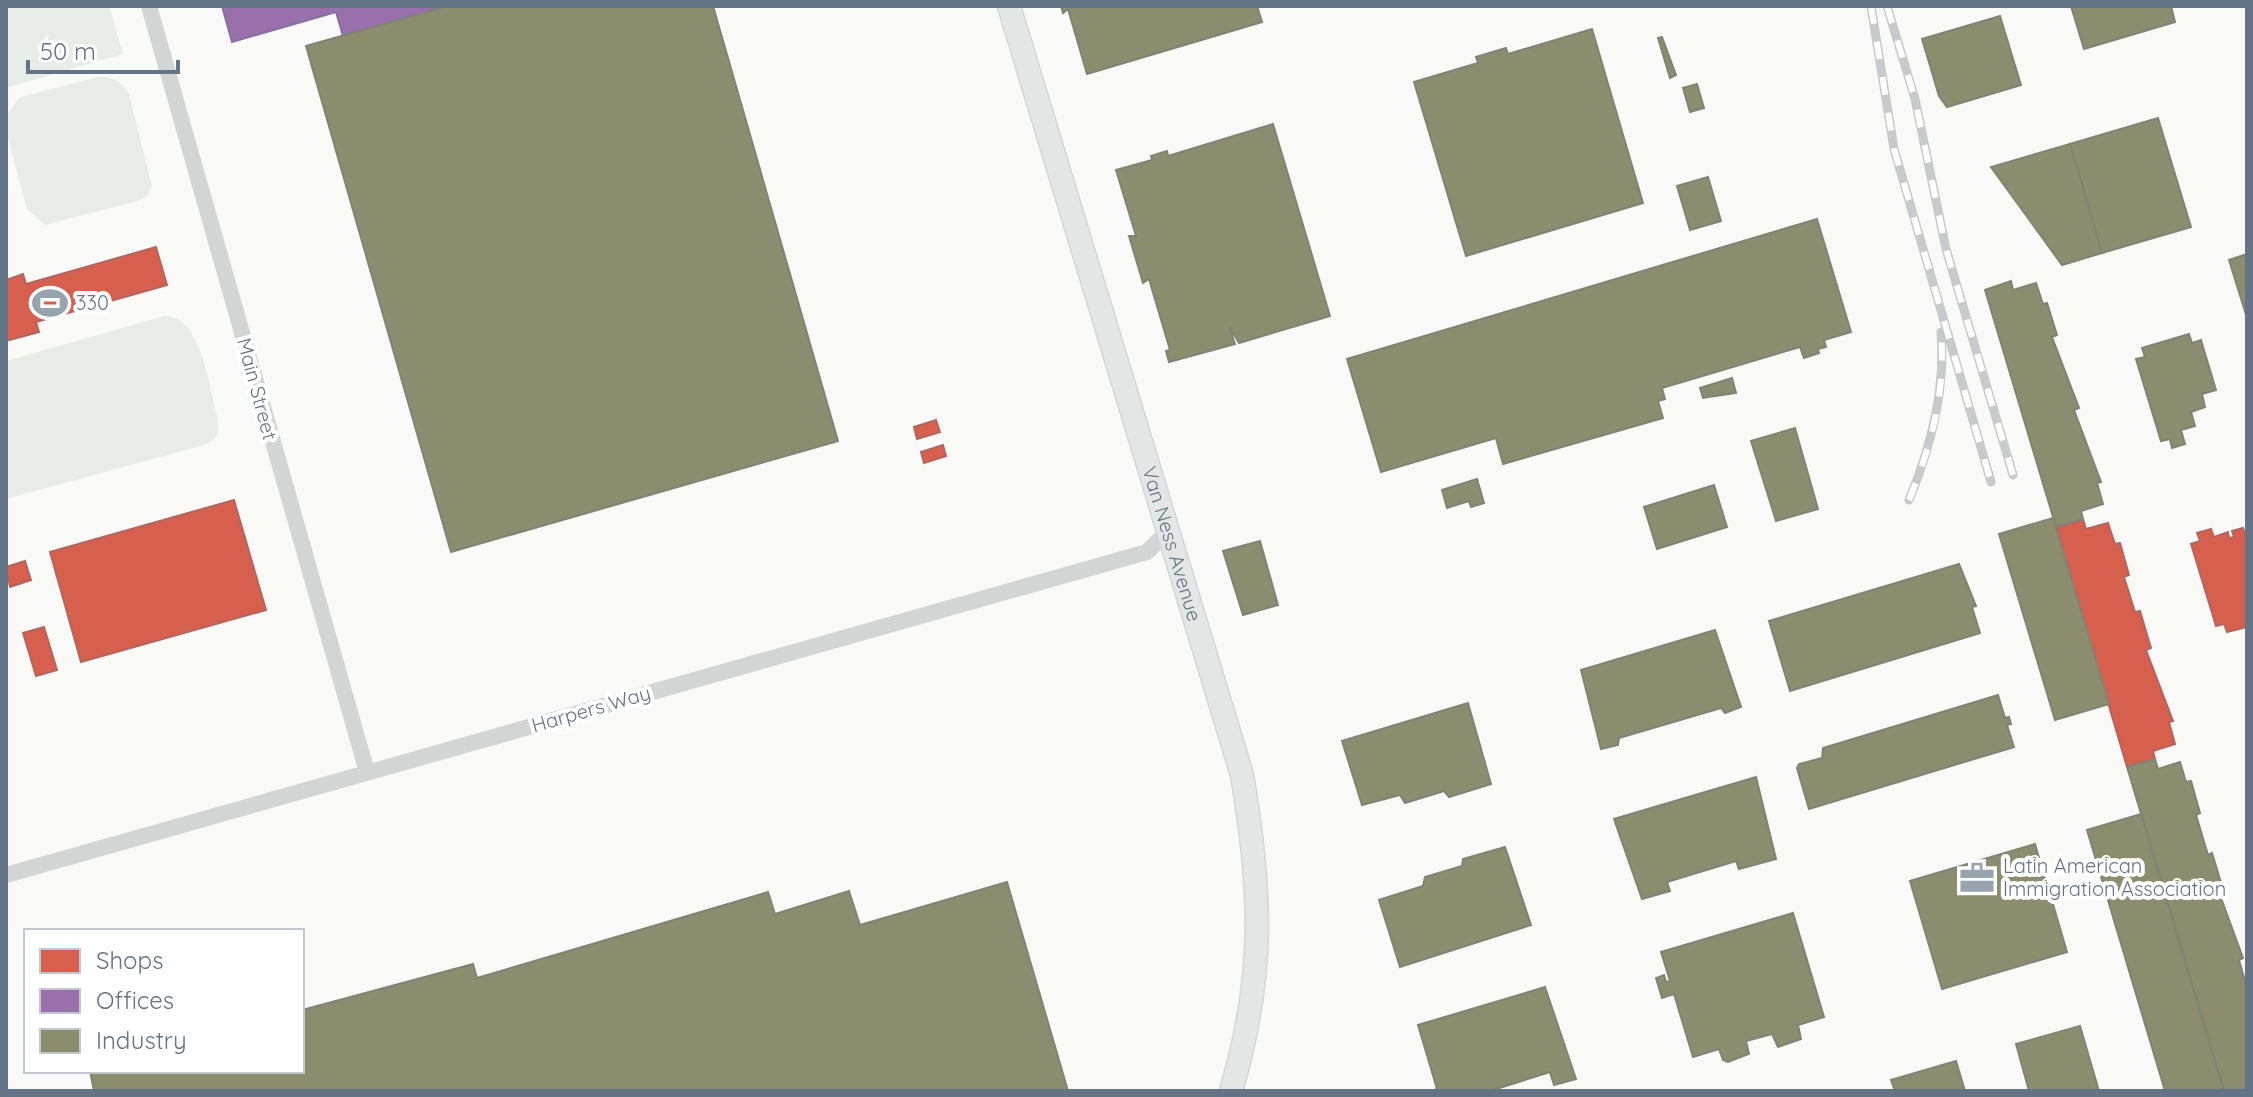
<svg xmlns="http://www.w3.org/2000/svg" width="2253" height="1097" viewBox="0 0 2253 1097" font-family="Quicksand,sans-serif">
  <style>
    .green { fill: #e8ece6 }
    .shops { fill: #d6604d; stroke: #b3665e; stroke-width: 2 }
    .offices { fill: #9970ab; stroke: #8871a0; stroke-width: 2 }
    .industry { fill: #8c8c6e; stroke: #7f8575; stroke-width: 2 }
    .lines { fill: none; stroke-linecap: round; stroke-linejoin: round }
    .secondary-casing { stroke: #d4d6d7; stroke-width: 25 }
    .minor { stroke: #d3d4d4; stroke-width: 16 }
    .secondary { stroke: #e4e5e5; stroke-width: 22 }
    .rail-casing { stroke: #c7c9ca; stroke-width: 9 }
    .rail { stroke: #fff; stroke-width: 6; stroke-dasharray: 18; stroke-linecap: butt }
    .labels { text-anchor: middle; stroke-width: 8; stroke-linejoin: round; paint-order: stroke }
    .poi-label { font-size: 20px; fill: #627485; stroke: #fff; text-anchor: start }
    .street-label { font-size: 20px; fill: #627485; stroke: #fff }
  </style>
  <rect width="100%" height="100%" fill="#f9f9f8"/>
  <g class="green">
    <polygon points="6,6 109,6 123,54 6,88"/>
    <path d="M98,77C114,77 120,80 129,94L152,186L147,196L138,201L45,225L27,209L6,132V116L20,97Z"/>
    <path d="M164,316C201,315 209,386 217,416C220,430 219,440 204,445L6,499V361Z"/>
  </g>
  <g class="shops">
    <polygon points="156,247 167,285 36,322 39,332 6,341 6,280 23,274 26,284"/>
    <polygon points="936,420 940,432 917,439 914,427"/>
    <polygon points="943,445 946,456 924,463 921,452"/>
    <polygon points="234,500 266,610 81,662 50,552"/>
    <polygon points="2083,519 2086,529 2108,523 2115,544 2120,543 2129,575 2124,577 2135,612 2140,611 2151,648 2146,650 2173,721 2169,722 2175,744 2153,751 2155,759 2127,767 2056,527"/>
    <polygon points="2243,528 2247,541 2247,627 2227,632 2224,624 2216,626 2191,544 2200,541 2197,533 2211,529 2214,537 2228,532 2229,538 2234,537 2232,531"/>
    <polygon points="25,561 31,580 10,587 6,567"/>
    <polygon points="44,627 57,670 36,676 23,633"/>
  </g>
  <polygon class="offices" points="222,6 448,6 343,36 336,12 232,42"/>
  <g class="industry">
    <polygon points="448,6 713,6 838,441 451,552 306,46"/>
    <polygon points="1061,6 1257,6 1262,22 1087,74 1068,9 1063,13"/>
    <polygon points="2071,6 2171,6 2175,22 2084,49"/>
    <polygon points="2000,16 2021,85 1947,107 1939,96 1922,39"/>
    <polygon points="1592,29 1643,203 1466,256 1414,82 1478,63 1476,57 1506,48 1508,54"/>
    <polygon points="1662,37 1676,75 1670,78 1658,38"/>
    <polygon points="1697,84 1704,108 1690,112 1683,88"/>
    <polygon points="2158,118 2191,227 2102,253 2070,144"/>
    <polygon points="1273,124 1330,316 1239,343 1229,326 1235,344 1169,362 1166,351 1170,350 1149,279 1143,283 1129,236 1136,236 1116,170 1152,160 1151,156 1167,151 1168,156"/>
    <polygon points="2070,144 2102,253 2062,265 1991,167"/>
    <polygon points="1708,177 1721,221 1690,230 1677,186"/>
    <polygon points="1817,219 1851,332 1824,340 1826,347 1818,349 1819,353 1804,358 1800,347 1662,388 1665,399 1658,401 1663,418 1503,464 1496,438 1381,472 1347,359"/>
    <polygon points="2247,254 2247,318 2229,260"/>
    <polygon points="2011,281 2013,290 2036,283 2043,304 2047,303 2057,335 2052,337 2079,408 2074,410 2101,482 2097,483 2103,504 2081,511 2083,519 2056,527 1985,290"/>
    <polygon points="2189,334 2192,343 2201,340 2216,390 2202,394 2205,407 2191,412 2195,426 2181,430 2185,444 2172,448 2170,439 2161,441 2136,359 2145,357 2142,348"/>
    <polygon points="1732,378 1736,393 1703,398 1700,388"/>
    <polygon points="1795,428 1818,509 1776,521 1751,441"/>
    <polygon points="1477,479 1484,503 1471,507 1469,501 1447,508 1442,490"/>
    <polygon points="1714,485 1727,527 1657,549 1644,507"/>
    <polygon points="2053,518 2109,704 2055,720 1999,534"/>
    <polygon points="1260,541 1278,605 1243,615 1223,551"/>
    <polygon points="1959,564 1976,606 1972,607 1980,633 1790,691 1769,621"/>
    <polygon points="1715,630 1741,707 1725,713 1721,708 1619,738 1618,745 1601,749 1581,670"/>
    <polygon points="1998,695 2005,718 2009,717 2011,724 2007,725 2014,747 1809,809 1797,768 1799,764 1822,758 1823,748"/>
    <polygon points="1468,703 1491,784 1449,797 1444,791 1405,803 1400,795 1362,805 1342,741"/>
    <polygon points="2155,759 2158,769 2180,762 2186,782 2191,781 2200,813 2196,815 2208,855 2212,853 2222,886 2217,887 2243,958 2239,960 2247,988 2247,1091 2224,1091 2127,767"/>
    <polygon points="1756,777 1776,859 1739,869 1736,861 1667,882 1670,891 1642,899 1614,819"/>
    <polygon points="2141,814 2223,1088 2215,1091 2165,1091 2087,830"/>
    <polygon points="2035,844 2047,885 2051,884 2054,893 2050,894 2067,952 1942,989 1910,881"/>
    <polygon points="1505,847 1531,925 1400,967 1379,900 1423,886 1425,877 1462,866 1463,859"/>
    <polygon points="1007,882 1068,1091 94,1091 90,1071 302,1071 302,1010 473,964 477,978 768,892 775,914 849,891 860,925"/>
    <polygon points="1793,913 1824,1017 1798,1025 1801,1039 1778,1047 1772,1034 1746,1041 1749,1054 1728,1062 1723,1060 1719,1049 1693,1057 1674,994 1662,998 1656,978 1664,975 1666,982 1670,981 1661,952"/>
    <polygon points="1545,987 1576,1079 1554,1085 1550,1072 1490,1091 1432,1091 1437,1089 1418,1025"/>
    <polygon points="2080,1026 2099,1091 2029,1091 2016,1044"/>
    <polygon points="1956,1061 1965,1091 1895,1091 1891,1080"/>
  </g>
  <g class="lines">
    <g class="secondary-casing">
      <g id="secondary">
        <path id="s1" d="M1009,6L1242,775C1262,892 1265,976 1231,1091"/>
      </g>
    </g>
    <g class="minor">
      <polyline points="149,6 367,772"/>
      <polyline points="6,875 1147,552 1169,530"/>
    </g>
    <use href="#secondary" class="secondary"/>
    <g class="rail-casing">
      <g id="rail">
        <polyline points="1871,6 1894,149 1991,482"/>
        <polyline points="1887,6 1915,99 1946,249 2013,475"/>
        <path d="M1909,500C1931,447 1946,391 1941,332"/>
      </g>
    </g>
    <use href="#rail" class="rail"/>
  </g>
  <defs>
    <g id="stadium-bare" transform="scale(2.76)"><path d="M0-5a6.5 5 0 1 0 0 10a6.5 5 0 1 0 0-10ZM-3.5-1.8h7v3.6h-7Z" fill="#97a3ad" stroke="#fff" stroke-width="2.5" paint-order="stroke"/></g>
    <g id="office-bare" transform="scale(2.76)"><path d="M-6-3h4V-5.5h4V-3h4V5H-6ZM-1-4.5V-3h2v-1.5ZM-6 0V1H6V0Z" fill="#97a3ad" stroke="#fff" stroke-width="2.5" paint-order="stroke"/></g>
  </defs>
  <g fill-rule="evenodd">
    <use href="#stadium-bare" x="50" y="303"/>
    <use href="#office-bare" x="1977" y="878"/>
  </g>
  <g class="labels">
    <g class="poi-label">
      <text x="76" y="310">330</text>
      <text x="2003" y="873">Latin American<tspan x="2003" dy="23">Immigration Association</tspan></text>
    </g>
    <g class="street-label">
      <text transform="translate(257 389) rotate(75)" y="7">Main Street</text>
      <text dy="7" stroke="none"><textPath href="#s1" startOffset="562">Van Ness Avenue</textPath></text>
      <text transform="translate(591 709) rotate(-16)" y="7">Harpers Way</text>
    </g>
  </g>
  <rect width="2253" height="1097" fill="none" stroke="#627485" stroke-width="16"/>
  <rect x="24" y="929" width="280" height="144" fill="#ffffff" stroke="#c0c7ce" stroke-width="2"/>
  <rect x="40" y="949" width="40" height="24" fill="#d6604d" stroke="#c0c7ce" stroke-width="2"/>
  <text x="96" y="969" font-size="24" fill="#627485">Shops</text>
  <rect x="40" y="989" width="40" height="24" fill="#9970ab" stroke="#c0c7ce" stroke-width="2"/>
  <text x="96" y="1009" font-size="24" fill="#627485">Offices</text>
  <rect x="40" y="1029" width="40" height="24" fill="#8c8c6e" stroke="#c0c7ce" stroke-width="2"/>
  <text x="96" y="1049" font-size="24" fill="#627485">Industry</text>
  <path d="M28 60v12h150v-12" fill="none" stroke="#627485" stroke-width="4"/>
  <text x="40" y="60" font-size="24" fill="#627485" stroke="#ffffff" stroke-width="6" paint-order="stroke">50 m</text>
</svg>
